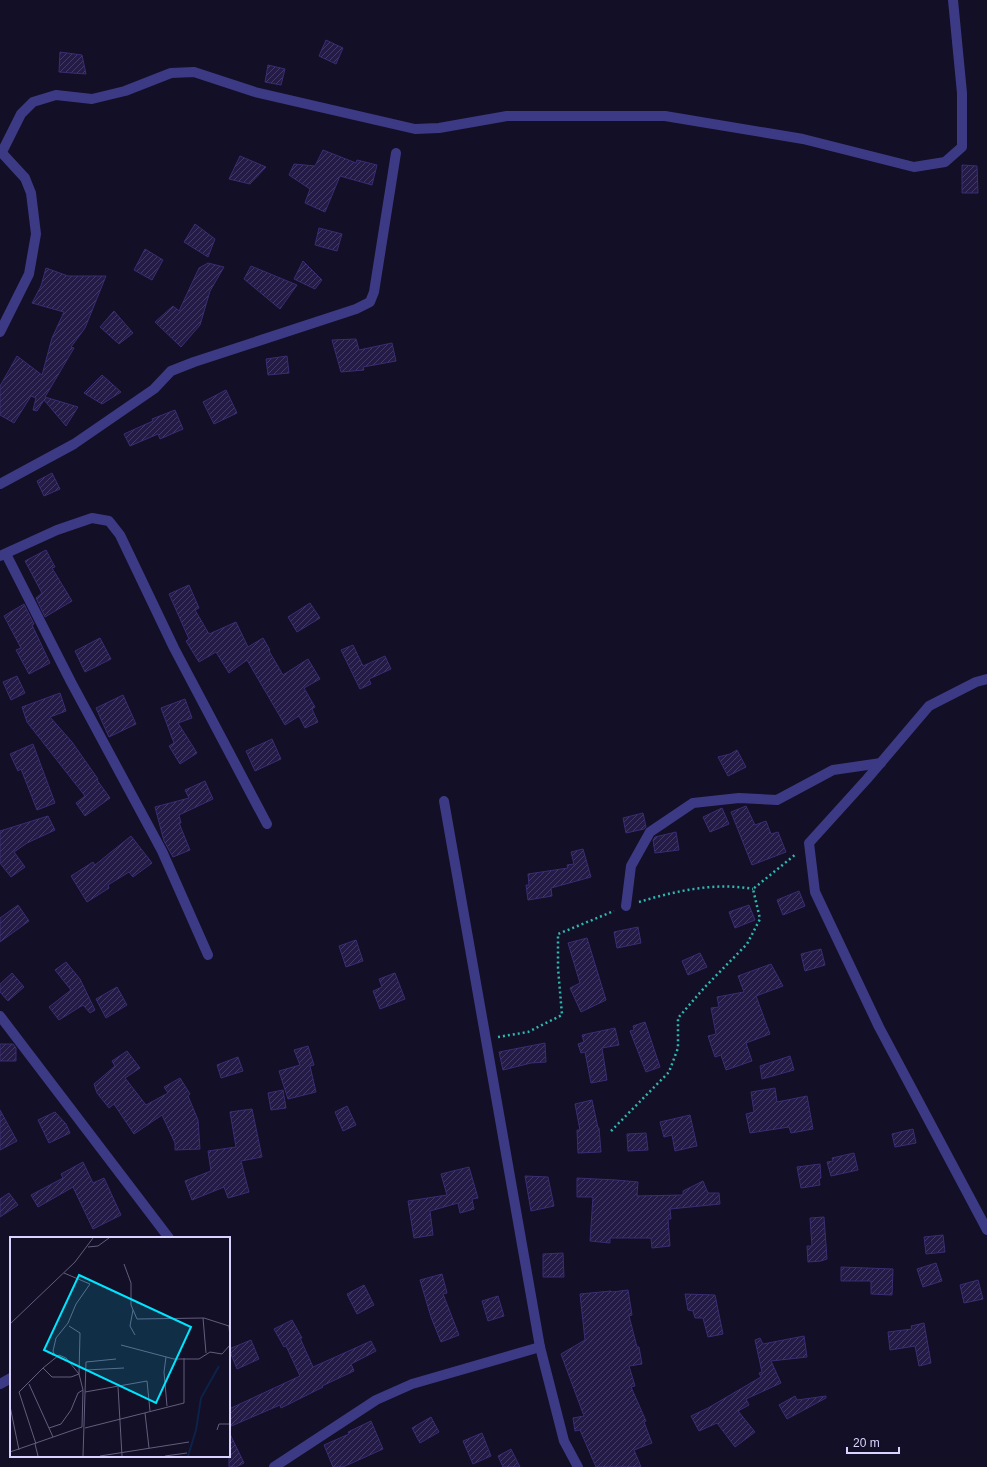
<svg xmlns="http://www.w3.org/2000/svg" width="987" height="1467" viewBox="0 0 987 1467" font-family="Helvetica,sans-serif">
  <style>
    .building { fill: url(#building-hatch); stroke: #3b2d73 }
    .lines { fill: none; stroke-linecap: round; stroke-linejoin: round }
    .path { stroke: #2fb8b0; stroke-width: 2.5; stroke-dasharray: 2 3; stroke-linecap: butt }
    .minor { stroke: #3d3a85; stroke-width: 10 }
    .inset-river { fill: none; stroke: #0c2248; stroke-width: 2 }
    .inset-road { fill: none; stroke: #625e7d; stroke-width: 1 }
    .view { fill: #00e5ff; fill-opacity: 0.15; stroke: #00e5ff; stroke-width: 2 }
    .inset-edge { fill: none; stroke: #d9d4ff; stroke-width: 2 }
  </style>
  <defs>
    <pattern id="building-hatch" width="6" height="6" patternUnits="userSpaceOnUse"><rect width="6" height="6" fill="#241b47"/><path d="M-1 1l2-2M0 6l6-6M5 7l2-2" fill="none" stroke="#433b63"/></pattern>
  </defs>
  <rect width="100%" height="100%" fill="#130f26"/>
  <g class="building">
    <polygon points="326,40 343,48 336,64 319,56"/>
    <polygon points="60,52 82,55 86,74 59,72"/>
    <polygon points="268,65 285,69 281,85 265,82"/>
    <polygon points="323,150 356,163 357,160 377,165 372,185 340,176 325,212 305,203 310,189 289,175 294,164 315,166"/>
    <polygon points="240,156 266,167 250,184 229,179"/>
    <polygon points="962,165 977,166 978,193 962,193"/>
    <polygon points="195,224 215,239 208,257 184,242"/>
    <polygon points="319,228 342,234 337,251 315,245"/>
    <polygon points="145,249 163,260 152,280 134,270"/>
    <polygon points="303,261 322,280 315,289 294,279"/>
    <polygon points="208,263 224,267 210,291 200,325 181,347 155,322 173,306 179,311 199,268"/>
    <polygon points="251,266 297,285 280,309 244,279"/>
    <polygon points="46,268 68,276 106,276 85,328 71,347 74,348 45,397 78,407 66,426 44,400 37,411 33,410 36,398 31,396 14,423 0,415 0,386 17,356 42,375 52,338 64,312 32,303 41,286"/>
    <polygon points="114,311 133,333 119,344 100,327"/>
    <polygon points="356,339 359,350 392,343 396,361 363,367 364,370 341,372 332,340"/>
    <polygon points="287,356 289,373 268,375 266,359"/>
    <polygon points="102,375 121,392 102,404 84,393"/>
    <polygon points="226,390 237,413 214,424 203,402"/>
    <polygon points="175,410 183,429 160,439 158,434 130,446 124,434 153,421 152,419"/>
    <polygon points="52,473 60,489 44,496 37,481"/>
    <polygon points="46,550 55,567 52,568 72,601 45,617 36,598 42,593 25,561"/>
    <polygon points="189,585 199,608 195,610 209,634 236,622 248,647 263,638 270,650 269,651 283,675 308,659 320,679 304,688 315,707 312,709 318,722 305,728 299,716 285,725 247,660 229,673 216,652 199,662 186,641 189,639 169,594"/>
    <polygon points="310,603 320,618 297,632 288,617"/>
    <polygon points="24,604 34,624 32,625 50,663 29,674 16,650 21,648 4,616"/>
    <polygon points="100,638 111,659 85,672 75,651"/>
    <polygon points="353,645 363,666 385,656 391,669 369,679 371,684 360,689 341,650"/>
    <polygon points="17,676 25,693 11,700 3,682"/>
    <polygon points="60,693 66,711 50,717 72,742 98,779 97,780 110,798 85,816 76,803 85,796 27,722 22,707"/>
    <polygon points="123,695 136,724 109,737 96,708"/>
    <polygon points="185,699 192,718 178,723 197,753 180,764 169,746 174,743 161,708"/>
    <polygon points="272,739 281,759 255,771 246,751"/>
    <polygon points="33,744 55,803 37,810 21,769 18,771 10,754"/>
    <polygon points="737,750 746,767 728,776 718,757 730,754"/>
    <polygon points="205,781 213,799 179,815 181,823 179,823 190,850 173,857 164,841 155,807 189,798 185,790"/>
    <polygon points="746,806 755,825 766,821 771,834 778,832 786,852 752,865 731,812"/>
    <polygon points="722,808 729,824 710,832 703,817"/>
    <polygon points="643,813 646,827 644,829 626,833 623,818"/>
    <polygon points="48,816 55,830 27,843 14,852 25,867 11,877 0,863 0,831"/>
    <polygon points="676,832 679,850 655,853 653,840 655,837"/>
    <polygon points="131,836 152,863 133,877 129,872 108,885 109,888 87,902 71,876 93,862 95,865"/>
    <polygon points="583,849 591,877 551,888 552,896 528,900 526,885 529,885 528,874 568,868 567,865 574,864 571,852"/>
    <polygon points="799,891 805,906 783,915 777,900"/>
    <polygon points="18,905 29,921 0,942 0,918"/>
    <polygon points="749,905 755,920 735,928 729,912"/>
    <polygon points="638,927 641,943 617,948 614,932"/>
    <polygon points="587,938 606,1000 581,1012 570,988 580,983 568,943"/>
    <polygon points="356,940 363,961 346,967 339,946"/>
    <polygon points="821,949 825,965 805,971 801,954"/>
    <polygon points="700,953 707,967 688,975 682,961"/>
    <polygon points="66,962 80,979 95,1010 90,1013 83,1005 59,1020 49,1007 71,990 55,970"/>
    <polygon points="771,964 783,986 756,996 770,1034 746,1043 752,1061 726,1070 721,1055 715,1057 708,1036 716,1034 711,1008 719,1007 717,997 744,992 738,976"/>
    <polygon points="12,973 24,987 8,1001 0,992 0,984"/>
    <polygon points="395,973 405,999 380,1009 373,991 382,987 379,979"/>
    <polygon points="117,987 127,1005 106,1018 96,999"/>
    <polygon points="645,1022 660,1067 646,1072 630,1031 634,1030 633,1026"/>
    <polygon points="615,1028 619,1045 602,1048 607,1080 591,1083 585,1052 581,1053 578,1044 584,1042 582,1035"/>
    <polygon points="545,1043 546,1062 531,1063 503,1070 499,1052"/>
    <polygon points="0,1044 13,1044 16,1048 16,1061 0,1061"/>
    <polygon points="308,1046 314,1065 310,1066 316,1092 288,1099 279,1071 300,1065 294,1050"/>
    <polygon points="127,1051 140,1068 125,1078 146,1105 168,1093 164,1087 180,1078 190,1094 188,1096 198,1120 200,1149 175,1150 175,1143 162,1115 134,1134 114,1104 109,1108 97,1093 94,1084 115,1066 112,1061"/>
    <polygon points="790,1056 794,1070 762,1079 760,1066"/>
    <polygon points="238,1057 243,1071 221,1078 217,1065"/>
    <polygon points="775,1088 777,1102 807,1096 813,1129 791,1133 789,1127 750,1133 746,1114 754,1112 751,1092"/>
    <polygon points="283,1090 286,1108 271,1110 268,1093"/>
    <polygon points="592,1100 598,1128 599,1128 601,1152 578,1153 577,1130 580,1130 575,1104"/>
    <polygon points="347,1106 356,1125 343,1131 335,1112"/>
    <polygon points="252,1109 262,1157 241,1161 249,1192 228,1198 224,1187 192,1200 185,1181 211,1171 208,1151 236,1147 230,1112"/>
    <polygon points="0,1110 17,1141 0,1150"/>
    <polygon points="55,1112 66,1124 70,1133 49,1143 38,1120"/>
    <polygon points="690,1115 697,1146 675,1151 672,1135 664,1137 660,1122"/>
    <polygon points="913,1129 916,1143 895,1147 892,1134"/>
    <polygon points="646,1133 648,1150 628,1151 627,1134"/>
    <polygon points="854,1153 858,1170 831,1176 827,1162 833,1161 832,1158"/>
    <polygon points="83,1162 93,1183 104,1178 121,1215 93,1229 73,1187 38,1207 31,1195 63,1178 61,1174"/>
    <polygon points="820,1164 821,1178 819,1179 820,1185 801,1188 797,1167"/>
    <polygon points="469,1167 478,1198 472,1199 474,1209 460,1213 458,1203 430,1211 433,1235 414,1238 408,1201 447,1195 441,1174"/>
    <polygon points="525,1176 548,1177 554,1206 531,1211"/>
    <polygon points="577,1178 616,1180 638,1182 637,1196 683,1195 683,1191 703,1181 708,1193 719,1193 720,1204 670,1209 671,1219 668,1219 670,1246 652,1248 651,1238 610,1238 610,1243 590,1241 593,1197 577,1197"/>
    <polygon points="9,1193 18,1205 0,1217 0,1199"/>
    <polygon points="824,1217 827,1259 821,1261 808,1262 807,1246 812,1246 810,1218"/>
    <polygon points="943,1235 945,1252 926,1254 924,1237"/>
    <polygon points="563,1253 564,1277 543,1277 543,1254"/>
    <polygon points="936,1263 942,1281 923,1287 917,1269"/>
    <polygon points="841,1267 893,1269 892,1295 871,1294 871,1281 841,1281"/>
    <polygon points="442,1274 447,1293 443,1294 459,1335 441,1342 431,1317 420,1280"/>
    <polygon points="978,1280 983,1299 964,1303 960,1285"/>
    <polygon points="364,1285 374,1305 357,1314 347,1294"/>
    <polygon points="628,1290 632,1315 629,1316 637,1347 639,1347 642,1364 629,1366 635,1386 631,1387 646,1421 644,1422 652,1443 634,1450 641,1467 596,1467 580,1430 575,1431 573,1418 584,1416 561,1354 585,1340 580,1294 611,1291 612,1292"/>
    <polygon points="685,1294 715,1295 723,1334 708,1337 703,1318 695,1318 693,1311 688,1310"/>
    <polygon points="498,1296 504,1316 488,1321 482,1301"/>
    <polygon points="292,1320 302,1338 300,1338 313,1367 371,1341 376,1351 351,1364 354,1371 322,1386 323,1387 281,1408 280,1405 229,1427 229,1409 300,1376 286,1346 284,1347 274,1329"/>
    <polygon points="924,1323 931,1363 919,1366 915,1346 890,1350 888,1332 912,1329 911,1326"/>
    <polygon points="804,1336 807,1357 771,1361 781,1383 746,1399 749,1405 738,1411 755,1432 735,1447 717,1423 699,1431 691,1416 708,1408 761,1377 759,1373 762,1372 755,1340 760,1338 763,1344"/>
    <polygon points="251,1340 259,1359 237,1369 229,1349"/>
    <polygon points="795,1396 797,1400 826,1396 826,1398 787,1419 779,1405"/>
    <polygon points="431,1417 439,1432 420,1443 412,1428"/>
    <polygon points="371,1421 383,1449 343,1467 333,1467 324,1445 349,1434 348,1432"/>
    <polygon points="229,1432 244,1463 236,1467 229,1467"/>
    <polygon points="482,1433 491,1456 473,1464 463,1441"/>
    <polygon points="511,1449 520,1467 503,1467 498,1456"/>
  </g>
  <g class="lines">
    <g class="path">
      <path d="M639,902C675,891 715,882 753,889"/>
      <polyline points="498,1037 528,1032 562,1015 558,968 558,934 614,911"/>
      <polyline points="611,1131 669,1072 678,1048 678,1018 704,988 747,944 760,919 753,889 796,854"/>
    </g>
    <g class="minor">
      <polyline points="0,151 25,178 31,193 36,234 29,274 0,332"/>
      <polyline points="2,152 21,114 33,102 56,95 92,99 125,91 171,73 194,72 255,92 415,129 439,128 507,116 665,116 803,139 914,167 945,162 962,147 962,93 953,0"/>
      <polyline points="0,484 74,444 154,389 171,371 194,362 356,309 370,302 374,292 396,153"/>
      <polyline points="6,554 71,682 162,851 208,955"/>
      <polyline points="0,556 57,530 92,518 109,521 120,535 174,648 267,824"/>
      <polyline points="987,679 976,682 929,706 867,779 809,843 815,892 879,1027 987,1230"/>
      <polyline points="444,801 540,1347 564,1441 578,1467"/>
      <polyline points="626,906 631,866 650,832 693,803 739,798 777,800 833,770 881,763"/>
      <polyline points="0,1016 169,1238"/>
      <polyline points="0,1384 11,1378"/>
      <polyline points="274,1467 376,1400 412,1384 540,1347"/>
    </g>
  </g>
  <g transform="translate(10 1237)">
    <rect width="220" height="220" fill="#130f26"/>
    <path class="inset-river" d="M178,219L186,193L191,161L209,129"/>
    <path class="inset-road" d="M78,10L88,9L99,1M114,27L121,46V68L127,82L194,81L219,89L220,101M123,73L120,89L125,98M193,81L196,116M0,87L65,25L83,1M59,89L70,96L69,137M111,108L164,122H189L200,115L212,117L220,108M45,119L43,114L46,101L58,86L66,67L80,47L54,36M156,120L154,135L157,169M76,133L114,131M19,147L43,200M108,150L112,219M75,155L137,144L140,174M0,169L9,213M135,176L139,211M39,191L51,187L61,173L68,156L73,153M75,191L174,166V121M207,193L209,187H220M25,207L28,219M26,207L9,155L33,131L42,140H61L69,137M0,215L72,190L73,153L69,137L56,121L49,118L33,131M73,219L76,125L106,122M90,219L179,205M155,219L177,216"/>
    <path class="view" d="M69,38L181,90L146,166L34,113Z"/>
    <rect width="220" height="220" class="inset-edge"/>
  </g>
  <path d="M847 1447v6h52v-6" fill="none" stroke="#d9d4ff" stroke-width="2"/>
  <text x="853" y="1447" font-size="12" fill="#d9d4ff" stroke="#130f26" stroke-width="3" paint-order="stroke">20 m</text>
</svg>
